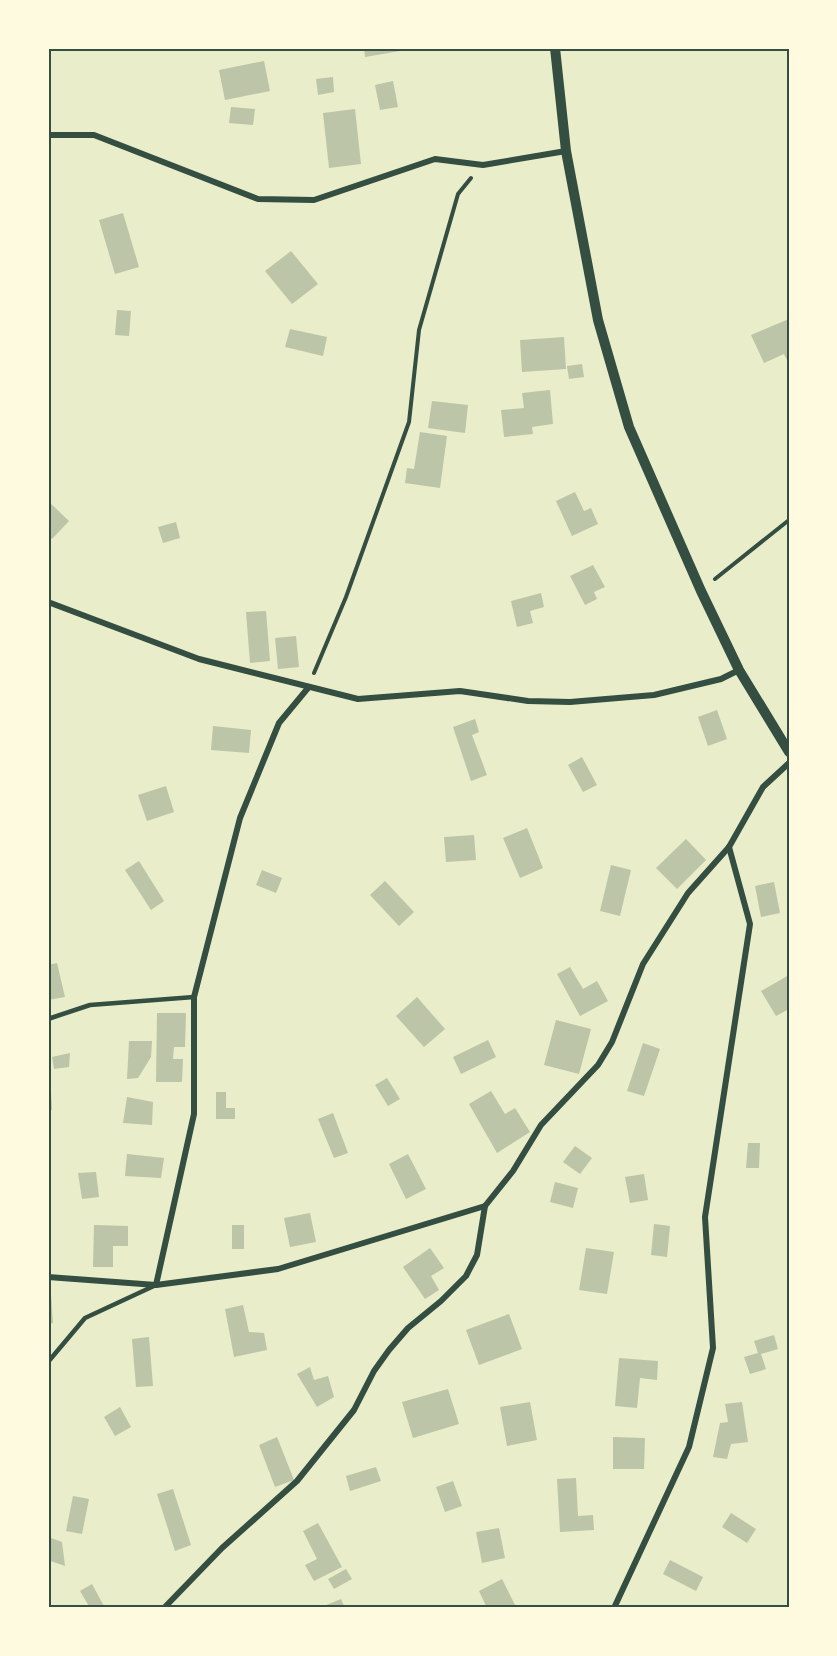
<svg xmlns="http://www.w3.org/2000/svg" width="837" height="1656" viewBox="0 0 837 1656" font-family="'PT Sans Narrow',sans-serif">
  <style>
    .building { fill: #bcc5a7 }
    .lines { fill: none; stroke-linecap: round; stroke-linejoin: round }
    .path { stroke: #344e41; stroke-width: 4 }
    .service { stroke: #344e41; stroke-width: 4.5 }
    .minor { stroke: #344e41; stroke-width: 6 }
    .tertiary { stroke: #344e41; stroke-width: 10 }
    .neatline { fill: none; stroke: #344e41; stroke-width: 2 }
  </style>
  <rect width="100%" height="100%" fill="#e9edc9"/>
  <g class="building">
    <polygon points="364,48 406,48 406,50 365,57"/>
    <polygon points="264,61 270,91 225,100 219,70"/>
    <polygon points="333,77 334,92 318,95 316,79"/>
    <polygon points="393,81 398,107 380,110 375,85"/>
    <polygon points="231,107 255,109 253,125 229,123"/>
    <polygon points="355,109 361,164 329,168 323,113"/>
    <polygon points="123,213 139,267 115,274 99,220"/>
    <polygon points="291,251 318,284 292,304 265,271"/>
    <polygon points="117,310 131,311 129,336 115,335"/>
    <polygon points="789,319 789,364 784,354 764,363 751,335"/>
    <polygon points="290,329 327,337 323,356 285,347"/>
    <polygon points="564,337 566,369 522,372 520,340"/>
    <polygon points="582,364 584,377 569,379 567,366"/>
    <polygon points="550,390 553,424 532,427 533,434 504,437 501,410 524,408 522,393"/>
    <polygon points="432,401 468,405 465,433 428,428"/>
    <polygon points="420,432 447,436 440,488 405,483 407,468 414,469"/>
    <polygon points="575,492 584,511 591,508 598,524 572,536 556,501"/>
    <polygon points="48,501 69,521 52,539 48,536"/>
    <polygon points="176,522 180,538 163,543 158,527"/>
    <polygon points="593,565 605,587 594,592 597,599 585,605 570,576"/>
    <polygon points="541,593 544,607 530,611 533,623 517,627 511,601"/>
    <polygon points="266,611 270,661 250,663 246,612"/>
    <polygon points="296,636 299,667 278,669 275,638"/>
    <polygon points="717,710 727,739 708,746 698,717"/>
    <polygon points="475,719 479,732 472,735 487,775 471,781 453,727"/>
    <polygon points="213,726 251,730 249,753 211,750"/>
    <polygon points="582,757 597,785 583,792 568,765"/>
    <polygon points="166,786 174,812 147,821 138,795"/>
    <polygon points="527,828 543,868 520,878 503,838"/>
    <polygon points="474,835 476,860 446,862 444,837"/>
    <polygon points="686,839 706,860 677,889 656,868"/>
    <polygon points="139,861 164,901 151,910 125,870"/>
    <polygon points="611,865 631,870 620,916 600,911"/>
    <polygon points="262,870 282,878 276,893 256,885"/>
    <polygon points="385,881 414,912 399,926 370,895"/>
    <polygon points="774,882 780,913 761,917 755,886"/>
    <polygon points="57,963 65,997 48,1000 48,965"/>
    <polygon points="570,967 583,989 597,981 608,1001 580,1016 557,974"/>
    <polygon points="789,975 789,1009 776,1016 761,991"/>
    <polygon points="417,997 445,1029 424,1047 396,1016"/>
    <polygon points="157,1013 186,1013 185,1047 174,1047 173,1059 183,1059 182,1082 156,1082"/>
    <polygon points="556,1020 591,1029 579,1074 544,1065"/>
    <polygon points="488,1040 496,1057 461,1074 453,1057"/>
    <polygon points="129,1041 152,1041 151,1057 138,1078 127,1079"/>
    <polygon points="643,1043 660,1049 644,1096 627,1091"/>
    <polygon points="70,1053 69,1067 54,1069 52,1057"/>
    <polygon points="48,1074 50,1074 52,1110 48,1111"/>
    <polygon points="387,1078 400,1099 388,1106 375,1085"/>
    <polygon points="491,1091 505,1114 515,1108 530,1132 497,1153 469,1104"/>
    <polygon points="216,1092 226,1092 226,1108 235,1108 235,1119 216,1119"/>
    <polygon points="127,1097 153,1102 152,1125 123,1123"/>
    <polygon points="333,1113 348,1153 334,1158 318,1119"/>
    <polygon points="748,1143 760,1143 759,1168 746,1168"/>
    <polygon points="575,1146 592,1158 580,1174 563,1162"/>
    <polygon points="127,1154 164,1158 161,1178 125,1176"/>
    <polygon points="408,1154 426,1189 406,1199 389,1164"/>
    <polygon points="96,1172 99,1197 82,1199 78,1173"/>
    <polygon points="644,1174 648,1200 630,1203 625,1177"/>
    <polygon points="555,1182 578,1188 573,1208 550,1202"/>
    <polygon points="310,1213 316,1242 290,1247 284,1218"/>
    <polygon points="654,1224 670,1226 667,1257 651,1255"/>
    <polygon points="94,1225 128,1226 128,1246 113,1246 113,1267 93,1267"/>
    <rect x="232" y="1225" width="12" height="24"/>
    <polygon points="430,1248 444,1268 431,1276 439,1290 425,1299 403,1267"/>
    <polygon points="586,1248 614,1252 607,1294 579,1290"/>
    <polygon points="48,1294 51,1294 53,1323 48,1324"/>
    <polygon points="243,1305 249,1332 264,1333 267,1350 234,1357 225,1309"/>
    <polygon points="509,1314 522,1349 479,1365 466,1330"/>
    <polygon points="774,1335 778,1349 761,1354 766,1369 750,1374 744,1357 758,1353 754,1341"/>
    <polygon points="149,1337 153,1386 136,1387 132,1339"/>
    <polygon points="619,1358 658,1361 657,1380 640,1378 637,1408 615,1406"/>
    <polygon points="310,1367 314,1380 328,1376 334,1397 317,1407 297,1374"/>
    <polygon points="448,1389 459,1424 413,1438 402,1402"/>
    <polygon points="530,1402 537,1440 507,1446 500,1407"/>
    <polygon points="742,1402 748,1442 731,1444 727,1459 713,1457 720,1423 728,1422 725,1404"/>
    <polygon points="120,1407 131,1427 115,1436 104,1417"/>
    <polygon points="277,1437 294,1480 275,1487 259,1445"/>
    <polygon points="613,1437 645,1438 644,1469 613,1469"/>
    <polygon points="376,1467 381,1481 350,1491 346,1476"/>
    <polygon points="576,1478 578,1516 593,1515 594,1530 560,1532 557,1479"/>
    <polygon points="453,1481 462,1506 445,1512 436,1487"/>
    <polygon points="173,1489 191,1545 175,1551 157,1494"/>
    <polygon points="73,1496 89,1499 82,1534 66,1531"/>
    <polygon points="731,1513 756,1529 747,1543 722,1527"/>
    <polygon points="318,1523 342,1567 314,1581 305,1565 317,1559 303,1531"/>
    <polygon points="499,1528 505,1558 482,1563 476,1532"/>
    <polygon points="48,1537 62,1542 65,1566 48,1560"/>
    <polygon points="670,1560 703,1577 696,1591 663,1574"/>
    <polygon points="346,1569 352,1579 334,1589 328,1579"/>
    <polygon points="502,1579 516,1607 487,1608 479,1591"/>
    <polygon points="92,1584 105,1608 90,1608 80,1591"/>
    <polygon points="341,1599 345,1608 319,1608"/>
  </g>
  <g class="lines">
    <g class="path">
      <polyline points="715,579 789,520"/>
      <polyline points="314,673 346,597 409,422 419,330 458,194 471,178"/>
    </g>
    <g class="service">
      <polyline points="48,1019 90,1005 194,997"/>
      <polyline points="48,1362 85,1318 156,1285"/>
    </g>
    <g class="minor">
      <polyline points="48,135 94,135 258,199 314,200 435,159 483,165 566,151"/>
      <polyline points="48,602 199,659 358,699 460,691 528,701 570,702 654,695 721,679 739,670"/>
      <polyline points="48,1277 156,1285 278,1269 485,1206"/>
      <polyline points="156,1285 194,1114 194,997 240,818 279,723 308,688"/>
      <polyline points="164,1608 222,1548 297,1481 354,1410 374,1371 389,1350 408,1328 441,1301 466,1276 477,1255 485,1206 513,1171 541,1125 598,1065 612,1042 643,964 688,893 729,847 763,787 789,763"/>
      <polyline points="614,1608 689,1447 713,1348 705,1217 750,924 729,847"/>
    </g>
    <polyline class="tertiary" points="555,48 566,151 598,320 629,427 701,591 739,670 789,752"/>
  </g>
  <rect width="837" height="1656" fill="none" stroke="#fefae0" stroke-width="99"/>
  <rect x="50" y="50" width="738" height="1556" class="neatline"/>
</svg>
